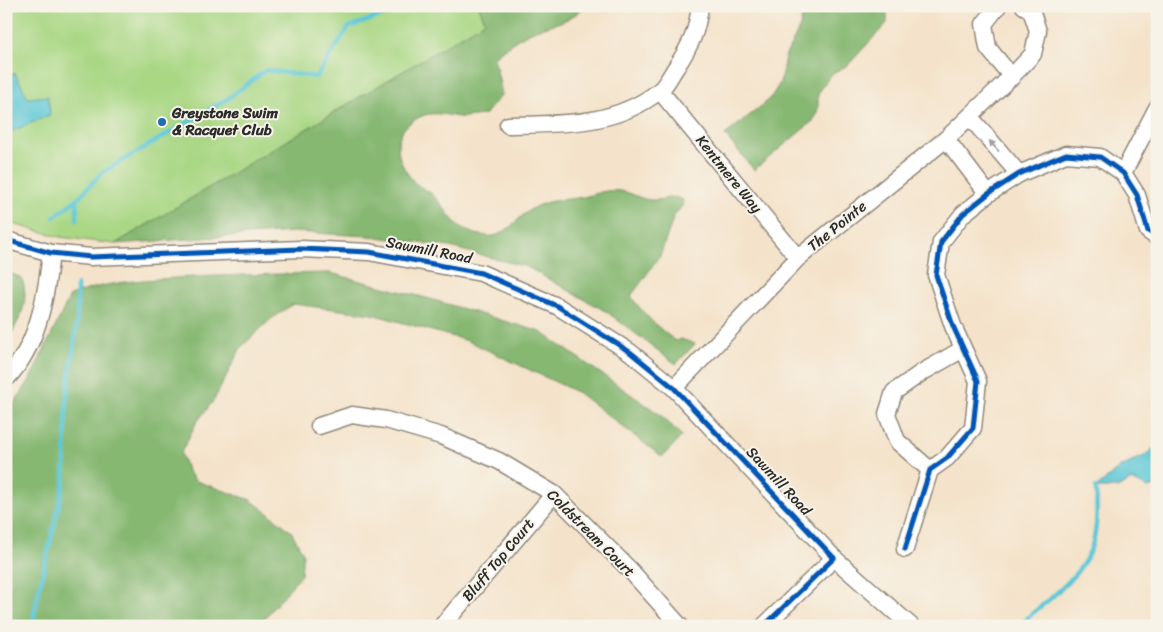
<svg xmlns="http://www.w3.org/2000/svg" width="1163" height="632" viewBox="0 0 1163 632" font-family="Sriracha,sans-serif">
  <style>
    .green { fill: #a9d784; stroke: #6a8158 }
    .forest { fill: #86b872; stroke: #58724e }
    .water { fill: #5dc8d7; stroke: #447a81 }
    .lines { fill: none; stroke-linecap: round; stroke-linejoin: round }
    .stream { stroke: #5dc8d7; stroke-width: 4.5 }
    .minor-casing { stroke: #90877a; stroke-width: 19 }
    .minor { stroke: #fff; stroke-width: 16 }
    .cycleway-casing { stroke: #f7f3e8; stroke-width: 8 }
    .cycleway { stroke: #0057b8; stroke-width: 5 }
    .oneway { fill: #a0a0a0 }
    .poi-dot { fill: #1f6fb2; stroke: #f7f3e8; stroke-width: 2 }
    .labels { text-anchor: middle; stroke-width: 4; stroke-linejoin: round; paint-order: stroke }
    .poi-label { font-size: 15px; font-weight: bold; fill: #2b2b2b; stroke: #f7f3e8; text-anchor: start }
    .street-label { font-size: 15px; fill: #2b2b2b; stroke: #f7f3e8 }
  </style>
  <rect width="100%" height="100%" fill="#f7f3e8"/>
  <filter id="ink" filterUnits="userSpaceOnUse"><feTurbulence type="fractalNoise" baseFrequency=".02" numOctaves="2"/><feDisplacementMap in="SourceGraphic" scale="10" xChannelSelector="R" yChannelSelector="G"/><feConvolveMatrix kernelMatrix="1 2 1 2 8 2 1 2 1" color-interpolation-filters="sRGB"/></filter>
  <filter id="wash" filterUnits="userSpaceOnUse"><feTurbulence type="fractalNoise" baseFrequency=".0096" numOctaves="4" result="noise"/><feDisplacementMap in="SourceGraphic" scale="20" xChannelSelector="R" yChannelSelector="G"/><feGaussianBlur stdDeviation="1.12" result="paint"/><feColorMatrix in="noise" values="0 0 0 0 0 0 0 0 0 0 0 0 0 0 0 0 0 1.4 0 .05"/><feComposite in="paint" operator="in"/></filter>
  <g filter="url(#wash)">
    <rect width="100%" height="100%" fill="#f4e3ca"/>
    <polygon class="green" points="6,6 479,6 485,22 115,244 60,237 6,222"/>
    <g class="forest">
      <path d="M479,6H585C568,23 557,22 536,30C520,36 507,46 494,57L502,94L485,115C476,115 467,118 458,117C448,115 435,112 425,115C388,128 393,160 416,184C421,188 428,190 432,194C452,214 452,231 486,236C505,239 518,216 533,208C548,200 561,200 577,198C596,196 603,187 625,192C634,194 644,201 654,200C666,200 671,194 683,200L682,206L674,216L660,256L631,296C643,314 659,329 676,341L681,339L695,344L676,364L607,312L527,267L450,247L369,236L293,232L115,244L485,22Z"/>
      <polygon points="807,6 887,6 887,23 848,65 831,74 818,94 818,109 814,120 754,170 725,135 770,99 780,83 785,57 800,27 803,10"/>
      <path d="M6,272L22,278C30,303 20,320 6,342Z"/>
      <path d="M330,273L430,299L541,332L662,416L682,436L662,457L579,393L468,341L372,314L293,304L271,319L241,347L214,400L196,423L181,453L188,472L196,481L251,500L291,531L303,553L301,575L258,626H6V415L28,383L70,296C103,282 140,280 176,278C227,275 279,274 330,273Z"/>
    </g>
    <g class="water">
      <polygon points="15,73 28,98 48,96 50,115 6,134 6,77"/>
      <polygon points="1157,446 1157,485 1148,488 1132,480 1117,488 1096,488 1119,468 1144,456"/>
    </g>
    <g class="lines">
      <g class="stream">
        <polyline points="54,217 77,199"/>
        <polyline points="77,219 77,199 103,172 227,99 266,70 316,77 349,27 410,6"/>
        <polyline points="6,279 10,277"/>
        <polyline points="32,626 39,589 64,483 67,396 77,322 77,285"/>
        <path d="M1021,626C1028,614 1042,607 1052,597C1093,561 1099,542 1096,488"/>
      </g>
    </g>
  </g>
  <g filter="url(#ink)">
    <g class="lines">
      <g class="minor-casing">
        <g id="minor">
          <polyline points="998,6 984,24 988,48 1012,77"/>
          <polyline points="660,91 798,258"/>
          <polyline points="970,117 1019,174"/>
          <path d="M508,125C560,124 616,126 659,91C666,86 671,74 677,66C691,44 697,32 700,6"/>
          <polyline points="946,139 988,194"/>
          <polyline points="1123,173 1157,108"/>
          <polyline points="6,240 51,253 91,257 301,249 369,252 481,273 557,306 630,352 674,388 834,558 911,626"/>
          <path d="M6,379C38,346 46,297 51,253"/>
          <polyline points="674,388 798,258 946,139 1018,70 1033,54 1038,31 1031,10 1024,6"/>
          <polyline points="319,426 352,415 386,420 441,436 499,461 554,494 630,570 680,626"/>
          <polyline points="930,470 897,441 887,414 894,392 921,373 963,349"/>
          <polyline points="905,549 930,470 947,458 973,428 978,381 953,326 936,275 941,242 963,214 988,194 1019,174 1066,154 1100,157 1123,173 1137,195 1148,231 1157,237"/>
          <polyline points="442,626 554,494"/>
          <polyline points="764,626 834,558"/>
        </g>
      </g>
      <use href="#minor" class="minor"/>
      <g class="cycleway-casing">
        <g id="cycleway">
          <polyline points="6,240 51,253 91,257 301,249 369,252 481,273 557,306 630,352 674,388 834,558 764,626"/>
          <polyline points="905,549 930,470 947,458 973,428 978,381 953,326 936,275 941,242 963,214 988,194 1019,174 1066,154 1100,157 1123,173 1137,195 1148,231 1157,237"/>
        </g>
      </g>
      <use href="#cycleway" class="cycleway"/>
    </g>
    <defs><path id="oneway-solid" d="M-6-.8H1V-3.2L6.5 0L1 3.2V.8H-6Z" transform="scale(1.25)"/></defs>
    <use class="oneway" href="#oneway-solid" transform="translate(994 146) rotate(-131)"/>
  </g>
  <circle class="poi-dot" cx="162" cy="122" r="5"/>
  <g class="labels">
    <g class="poi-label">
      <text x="172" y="118">Greystone Swim<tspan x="172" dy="17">&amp; Racquet Club</tspan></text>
    </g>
    <g class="street-label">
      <text transform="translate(729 174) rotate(51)" y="5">Kentmere Way</text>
      <text transform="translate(837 226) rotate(-39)" y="5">The Pointe</text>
      <text transform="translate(429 250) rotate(11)" y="5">Sawmill Road</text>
      <text transform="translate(779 481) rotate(47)" y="5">Sawmill Road</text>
      <text transform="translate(591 533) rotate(45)" y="5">Coldstream Court</text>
      <text transform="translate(498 560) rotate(-50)" y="5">Bluff Top Court</text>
    </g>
  </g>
  <rect width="1163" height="632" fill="none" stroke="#f7f3e8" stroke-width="25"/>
</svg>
